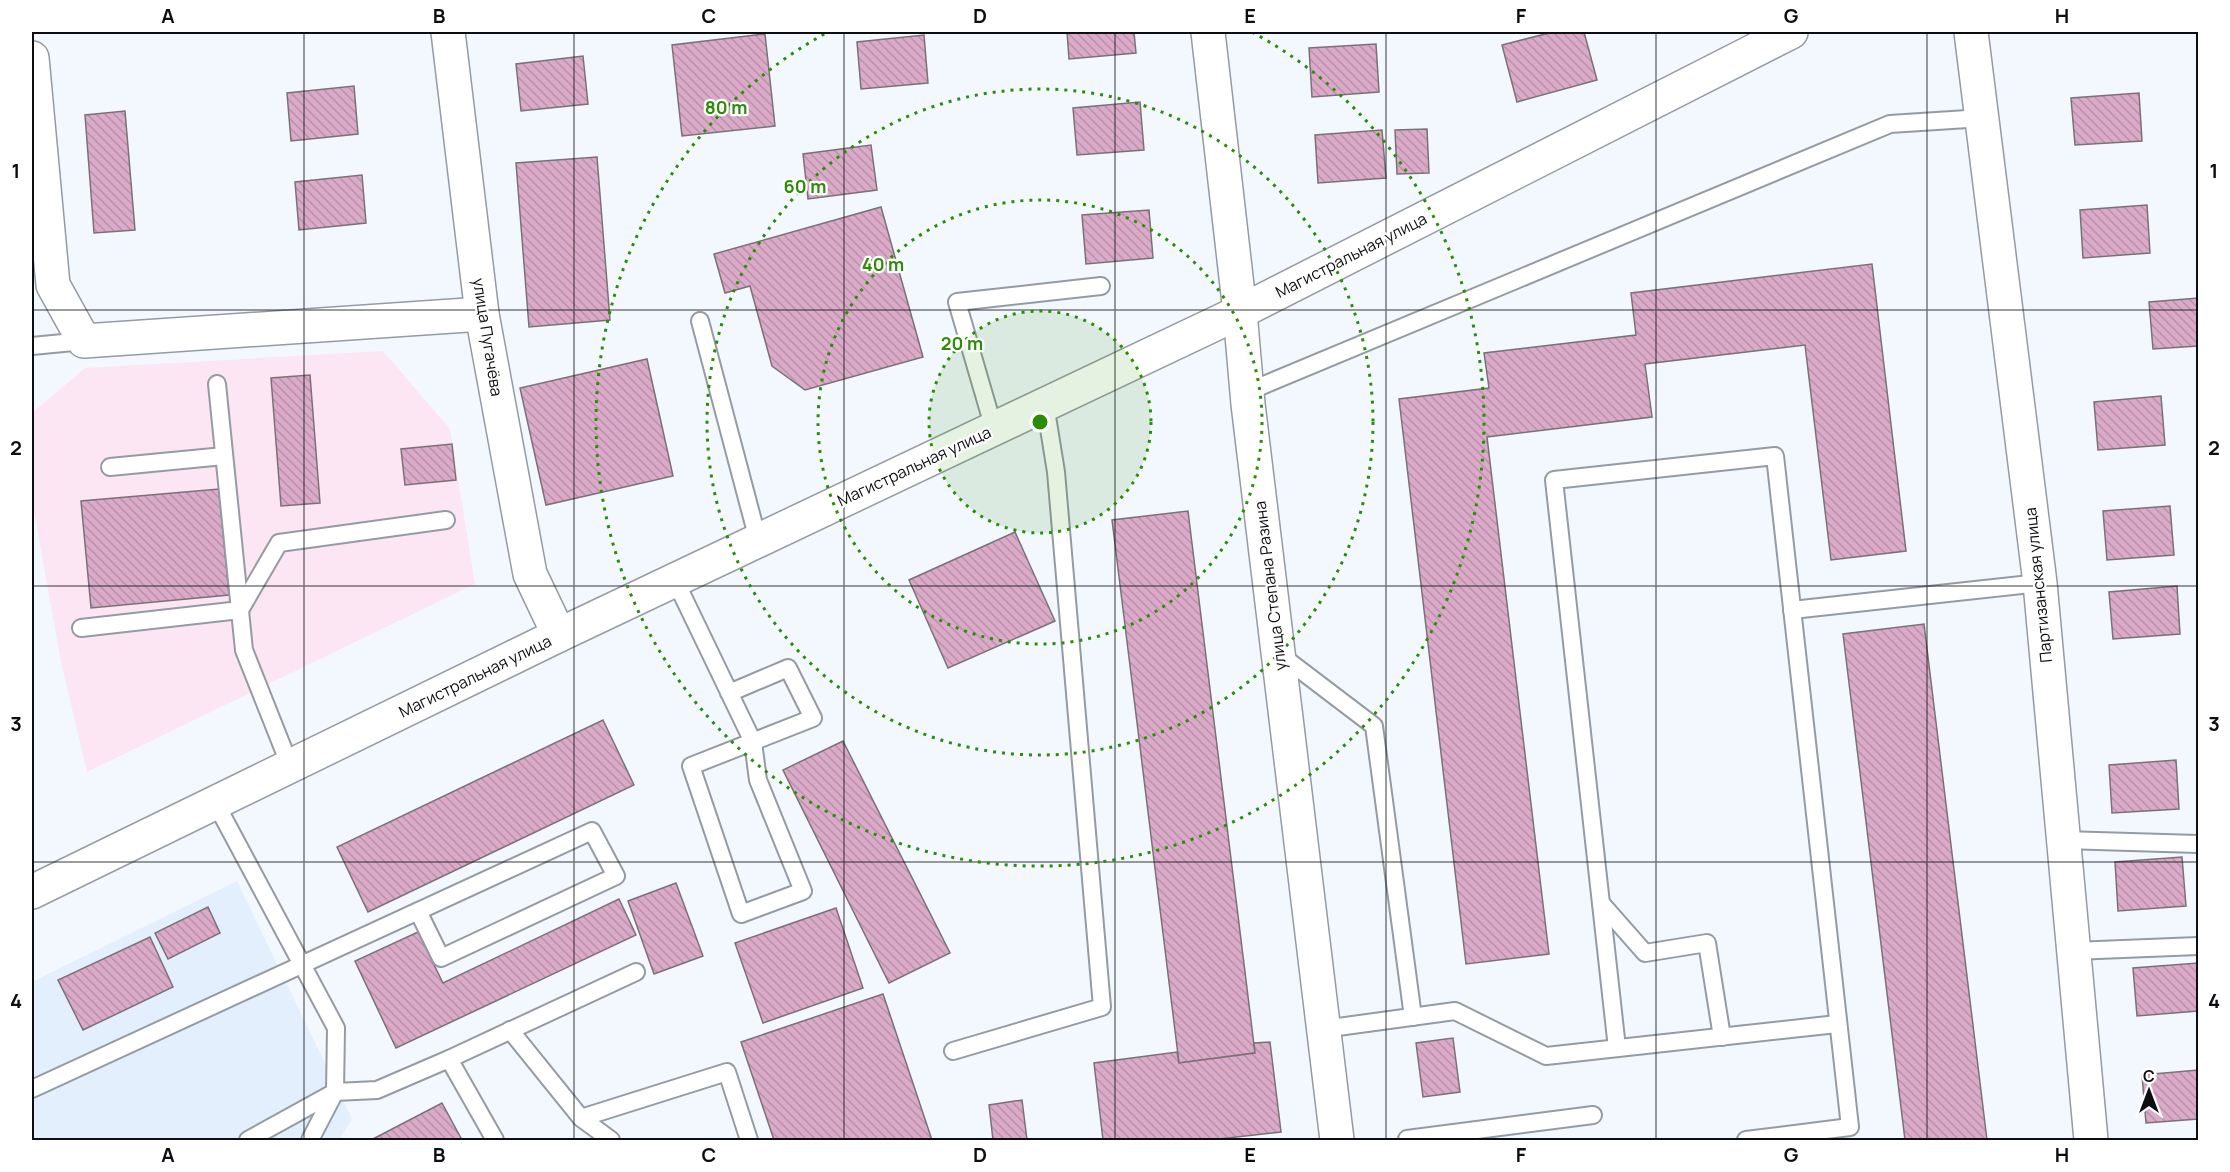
<svg xmlns="http://www.w3.org/2000/svg" width="2230" height="1172" viewBox="0 0 2230 1172" font-family="Manrope,sans-serif">
  <style>
    .built { fill: #e3effd }
    .industrial { fill: #fce6f4 }
    .building { fill: url(#building-back-hatch); stroke: #7a7177; stroke-width: 1.5 }
    .lines { fill: none; stroke-linecap: round; stroke-linejoin: round }
    .service-casing { stroke: #959ba2; stroke-width: 20 }
    .minor-casing { stroke: #959ba2; stroke-width: 36 }
    .tertiary-casing { stroke: #959ba2; stroke-width: 36 }
    .service { stroke: #fff; stroke-width: 16 }
    .minor { stroke: #fff; stroke-width: 33 }
    .tertiary { stroke: #fff; stroke-width: 33 }
    .grid { fill: none; stroke: #0c0e11; stroke-width: 1.5; stroke-opacity: 0.55 }
    .ring { fill: none; stroke: #2a8d05; stroke-width: 3; stroke-dasharray: 3 6 }
    .labels { text-anchor: middle; stroke-width: 4.5; stroke-linejoin: round; paint-order: stroke }
    .street-label { font-size: 16px; fill: #0c0e11; stroke: #fff }
    .centre { fill: #2a8d05; stroke: #fff; stroke-width: 3 }
    .ring-label { font-size: 18px; text-anchor: middle; font-weight: bold; fill: #2a8d05; stroke: #fff; stroke-width: 4.5; stroke-linejoin: round; paint-order: stroke }
    .neatline { fill: none; stroke: #0c0e11; stroke-width: 2 }
    .grid-label { font-size: 20px; text-anchor: middle; font-weight: bold; fill: #0c0e11 }
  </style>
  <defs>
    <pattern id="building-back-hatch" width="6" height="6" patternUnits="userSpaceOnUse" patternTransform="scale(1.5)"><rect width="6" height="6" fill="#daaac8"/><path d="M-1 5l2 2M0 0l6 6M5-1l2 2" fill="none" stroke="#ba91ab"/></pattern>
  </defs>
  <rect width="100%" height="100%" fill="#f3f8ff"/>
  <polygon class="built" points="237,881 352,1119 339,1140 32,1140 32,982"/>
  <polygon class="industrial" points="383,351 450,429 475,584 87,772 61,662 32,500 32,413 85,368"/>
  <g class="building">
    <polygon points="1067,32 1134,32 1136,53 1069,59"/>
    <polygon points="1553,32 1584,32 1597,80 1517,102 1502,45"/>
    <polygon points="765,34 775,126 682,136 672,45"/>
    <polygon points="924,35 928,83 861,89 857,42"/>
    <polygon points="1376,44 1379,92 1312,97 1309,48"/>
    <polygon points="583,56 588,104 521,111 516,64"/>
    <polygon points="354,86 358,134 291,141 287,93"/>
    <polygon points="2139,93 2142,141 2075,145 2071,98"/>
    <polygon points="1140,102 1144,150 1077,155 1073,108"/>
    <polygon points="125,111 135,230 94,233 85,115"/>
    <polygon points="1427,129 1429,173 1397,174 1395,130"/>
    <polygon points="1382,130 1386,178 1318,183 1315,135"/>
    <polygon points="871,145 877,190 808,199 803,154"/>
    <polygon points="597,157 610,320 529,327 516,163"/>
    <polygon points="362,175 366,223 299,230 295,182"/>
    <polygon points="2147,205 2150,253 2083,258 2080,210"/>
    <polygon points="881,207 923,357 805,390 772,366 750,286 725,293 714,254"/>
    <polygon points="1149,210 1153,258 1086,264 1082,215"/>
    <polygon points="1872,264 1906,551 1831,560 1805,345 1645,364 1652,417 1487,437 1549,954 1466,964 1399,399 1489,388 1484,353 1636,335 1631,293"/>
    <polygon points="2198,298 2198,346 2153,349 2149,302"/>
    <polygon points="647,359 673,476 546,505 520,388"/>
    <polygon points="310,375 320,503 281,506 271,378"/>
    <polygon points="2161,396 2165,445 2098,450 2094,402"/>
    <polygon points="452,444 456,480 405,485 401,449"/>
    <polygon points="219,489 229,595 91,608 81,501"/>
    <polygon points="2170,506 2174,555 2107,560 2103,511"/>
    <polygon points="1188,511 1255,1053 1179,1063 1112,520"/>
    <polygon points="1015,532 1055,621 948,668 909,580"/>
    <polygon points="2177,586 2180,634 2113,639 2109,592"/>
    <polygon points="1924,624 1987,1140 1905,1140 1843,634"/>
    <polygon points="603,720 634,785 368,912 337,847"/>
    <polygon points="843,741 950,953 889,983 783,770"/>
    <polygon points="2176,760 2179,809 2112,813 2109,765"/>
    <polygon points="2182,857 2186,906 2118,911 2115,862"/>
    <polygon points="676,883 703,956 654,974 628,901"/>
    <polygon points="619,899 636,935 396,1048 355,961 418,932 443,983"/>
    <polygon points="208,907 220,933 168,959 155,933"/>
    <polygon points="836,908 863,988 763,1023 735,943"/>
    <polygon points="150,937 173,987 83,1030 58,980"/>
    <polygon points="2198,963 2198,1011 2137,1016 2133,968"/>
    <polygon points="883,994 932,1140 774,1140 741,1042"/>
    <polygon points="1453,1038 1460,1092 1423,1097 1416,1043"/>
    <polygon points="1270,1042 1281,1132 1210,1140 1103,1140 1094,1063 1177,1052 1179,1063 1255,1053 1254,1043"/>
    <polygon points="2198,1070 2198,1119 2146,1123 2142,1075"/>
    <polygon points="1022,1100 1027,1140 993,1140 989,1105"/>
    <polygon points="442,1103 462,1140 371,1140"/>
  </g>
  <g class="lines">
    <g class="service-casing">
      <g id="service">
        <polyline points="700,321 758,540"/>
        <polyline points="32,346 84,341"/>
        <polyline points="217,384 244,650 290,766"/>
        <polyline points="1247,392 1890,124 1983,118"/>
        <polyline points="994,429 957,302 1101,286"/>
        <polyline points="110,467 224,456"/>
        <polyline points="675,580 753,742 758,780 803,891 741,914 691,766 813,718 788,668 729,693"/>
        <polyline points="1792,610 2040,583"/>
        <polyline points="81,628 240,610 279,543 446,520"/>
        <polyline points="1278,653 1374,726 1413,1017"/>
        <polyline points="215,802 336,1028 335,1092 248,1140"/>
        <polyline points="2063,840 2198,844"/>
        <polyline points="1601,903 1645,953 1707,943 1722,1037"/>
        <polyline points="2073,951 2198,946"/>
        <polyline points="1323,1029 1455,1011 1546,1056 1837,1024"/>
        <polyline points="510,1030 581,1118 611,1140"/>
        <polyline points="1617,1048 1554,480 1775,456 1850,1127 1746,1140"/>
        <polyline points="953,1051 1102,1007 1056,472 1045,404"/>
        <polyline points="449,1059 636,972"/>
        <path d="M32,1089C218,1003 405,917 592,831L616,876L441,958L418,911"/>
        <polyline points="581,1118 727,1072 749,1140"/>
        <polyline points="310,1140 335,1092 377,1090 449,1059 495,1140"/>
        <polyline points="1407,1140 1407,1139 1593,1115"/>
      </g>
    </g>
    <g class="minor-casing">
      <g id="minor">
        <polyline points="448,32 482,314 530,574 559,635"/>
        <polyline points="1208,32 1240,312 1248,404 1337,1140"/>
        <polyline points="1971,32 2040,583 2091,1140"/>
        <polyline points="32,58 53,285 84,341 482,314"/>
      </g>
    </g>
    <g class="tertiary-casing">
      <polyline id="tertiary" points="32,892 559,635 1240,312 1791,32"/>
    </g>
    <use href="#service" class="service"/>
    <use href="#minor" class="minor"/>
    <use href="#tertiary" class="tertiary"/>
  </g>
  <path class="grid" d="M304,32V1140M574,32V1140M844,32V1140M1115,32V1140M1386,32V1140M1656,32V1140M1927,32V1140M32,310H2198M32,586H2198M32,862H2198"/>
  <circle cx="1040" cy="422" r="111" fill="#2a8d05" fill-opacity=".12"/>
  <g class="ring">
    <circle cx="1040" cy="422" r="111"/>
    <circle cx="1040" cy="422" r="222"/>
    <circle cx="1040" cy="422" r="333"/>
    <path d="M1252 32A444 444 0 1 1 828 32"/>
  </g>
  <g class="labels">
    <g class="street-label">
      <text transform="translate(1351 255) rotate(-27)" y="6">Магистральная улица</text>
      <text transform="translate(488 337) rotate(81)" y="6">улица Пугачёва</text>
      <text transform="translate(914 466) rotate(-25)" y="6">Магистральная улица</text>
      <text transform="translate(2038 585) rotate(-96)" y="6">Партизанская улица</text>
      <text transform="translate(1270 586) rotate(-97)" y="6">улица Степана Разина</text>
      <text transform="translate(475 676) rotate(-26)" y="6">Магистральная улица</text>
    </g>
  </g>
  <circle cx="1040" cy="422" r="9" class="centre"/>
  <g class="ring-label">
    <text x="726" y="114">80 m</text>
    <text x="805" y="193">60 m</text>
    <text x="883" y="271">40 m</text>
    <text x="962" y="350">20 m</text>
  </g>
  <rect width="2230" height="1172" fill="none" stroke="#ffffff" stroke-width="66"/>
  <g transform="translate(2149 1091)" stroke="#ffffff" stroke-width="4.5" paint-order="stroke">
  <path d="M0-4.5L10 22L0 15L-10 22Z" fill="#0c0e11"/>
  <text y="-9" font-size="16" font-weight="bold" text-anchor="middle" fill="#0c0e11">С</text>
  </g>
  <rect x="33" y="33" width="2164" height="1106" class="neatline"/>
  <g class="grid-label">
    <text x="168" y="23">A</text>
    <text x="439" y="23">B</text>
    <text x="709" y="23">C</text>
    <text x="980" y="23">D</text>
    <text x="1250" y="23">E</text>
    <text x="1521" y="23">F</text>
    <text x="1791" y="23">G</text>
    <text x="2062" y="23">H</text>
    <text x="16" y="178">1</text>
    <text x="2214" y="178">1</text>
    <text x="16" y="455">2</text>
    <text x="2214" y="455">2</text>
    <text x="16" y="731">3</text>
    <text x="2214" y="731">3</text>
    <text x="16" y="1008">4</text>
    <text x="2214" y="1008">4</text>
    <text x="168" y="1162">A</text>
    <text x="439" y="1162">B</text>
    <text x="709" y="1162">C</text>
    <text x="980" y="1162">D</text>
    <text x="1250" y="1162">E</text>
    <text x="1521" y="1162">F</text>
    <text x="1791" y="1162">G</text>
    <text x="2062" y="1162">H</text>
  </g>
</svg>
